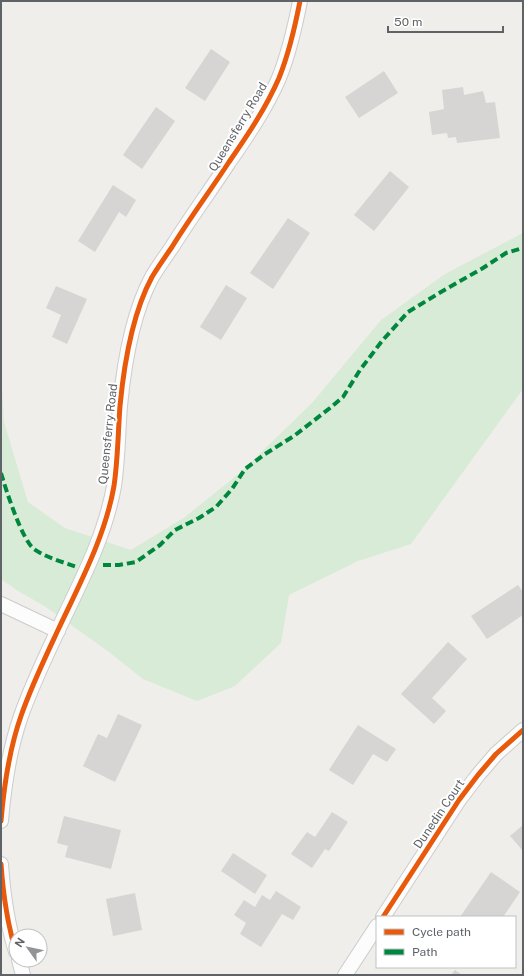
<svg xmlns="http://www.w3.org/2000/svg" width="524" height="976" viewBox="0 0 524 976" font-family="'Public Sans',sans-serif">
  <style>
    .green { fill: #d8ebd6 }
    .building { fill: #d6d5d3 }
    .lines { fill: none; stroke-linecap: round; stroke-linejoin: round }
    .minor-casing { stroke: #cbcccc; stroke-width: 16 }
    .minor { stroke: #fdfcfc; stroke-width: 14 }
    .quiet { stroke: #00873e; stroke-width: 4; stroke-dasharray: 8 4; stroke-linecap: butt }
    .cycleway-casing { stroke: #fff; stroke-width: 8 }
    .cycleway { stroke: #e8590c; stroke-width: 5 }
    .labels { text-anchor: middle; stroke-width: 4; stroke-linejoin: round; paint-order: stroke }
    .street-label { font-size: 12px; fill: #5f6368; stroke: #fff }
  </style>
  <rect width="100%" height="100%" fill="#efeeea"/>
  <polygon class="green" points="523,233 523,389 411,544 358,561 289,595 281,643 235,686 197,701 143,679 109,652 46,607 18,591 1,579 1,367 4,422 28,502 65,528 131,550 185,517 241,472 312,403 381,320 445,274"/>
  <g class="building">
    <polygon points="211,49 230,62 205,101 185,88"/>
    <polygon points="384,71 398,93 359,118 345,97"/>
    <polygon points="463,87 464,95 483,91 486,103 495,102 500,138 457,143 456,137 448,138 447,133 432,135 429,112 444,109 442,90"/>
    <polygon points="156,107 175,121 142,169 123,155"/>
    <polygon points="390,171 409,187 374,231 354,215"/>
    <polygon points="113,185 136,200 126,217 119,212 95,252 78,241"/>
    <polygon points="288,218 310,233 273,289 250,273"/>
    <polygon points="226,285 247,298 221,340 200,327"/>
    <polygon points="56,286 87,299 67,344 52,337 61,315 46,308"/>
    <polygon points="518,585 523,592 523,615 487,639 471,616"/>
    <polygon points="448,642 467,659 432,698 446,711 434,724 401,694"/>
    <polygon points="118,714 142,725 115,782 83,766 98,734 107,738"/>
    <polygon points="358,725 396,749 387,762 373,754 353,785 329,770"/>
    <polygon points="332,812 348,822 329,851 325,849 312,868 291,854 307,832 315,837"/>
    <polygon points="64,816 121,830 111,869 65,857 68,846 57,843"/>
    <polygon points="523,825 523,851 510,836"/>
    <polygon points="233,853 267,875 255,894 221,871"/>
    <polygon points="491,872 520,892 503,917 460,917"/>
    <polygon points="276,891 301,907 293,920 282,914 261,947 240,934 246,923 234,915 244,900 255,907 262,895 270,900"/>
    <polygon points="135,893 142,930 113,936 106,899"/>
    <polygon points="455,970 462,975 451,975"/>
  </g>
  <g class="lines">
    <g class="minor-casing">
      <g id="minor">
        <polyline points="1,604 58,631"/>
        <path d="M1,821C4,785 9,750 21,716C31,687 45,658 58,630C80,583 105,537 114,486C118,459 118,432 120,406C124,364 132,314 152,277C158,267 165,257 172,247C190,218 210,191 229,162C247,136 266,108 279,78C289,53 295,27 300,1"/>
        <path d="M1,864C3,893 7,923 16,952"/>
        <polyline points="383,917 459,800 478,775 496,754 523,730"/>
        <polyline points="19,960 23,975"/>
        <polyline points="345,975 377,926"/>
      </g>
    </g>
    <use href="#minor" class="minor"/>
    <g class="quiet">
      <path d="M1,473C6,490 22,540 34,549C47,558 63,562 77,567"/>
      <polyline points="103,565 119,565 136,562 160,545 175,530 199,518 216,507 232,489 245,469 265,454 294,436 330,408 343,397 360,370 382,341 408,312 441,292 483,268 506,253 523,248"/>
    </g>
    <g class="cycleway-casing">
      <g id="cycleway">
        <path d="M1,821C4,785 9,750 21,716C31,687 45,658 58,630C80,583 105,537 114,486C118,459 118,432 120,406C124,364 132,314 152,277C158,267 165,257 172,247C190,218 210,191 229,162C247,136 266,108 279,78C289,53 295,27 300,1"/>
        <path d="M1,864C3,893 7,923 16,952"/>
        <polyline points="383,917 459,800 478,775 496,754 523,730"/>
      </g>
    </g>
    <use href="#cycleway" class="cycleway"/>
  </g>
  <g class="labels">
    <g class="street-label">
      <text transform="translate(238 127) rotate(-59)" y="4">Queensferry Road</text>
      <text transform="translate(108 434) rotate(-84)" y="4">Queensferry Road</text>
      <text transform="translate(439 814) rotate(-56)" y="4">Dunedin Court</text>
    </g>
  </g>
  <rect width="524" height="976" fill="none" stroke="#5f6368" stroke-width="4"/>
  <rect x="376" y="916" width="140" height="52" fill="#ffffff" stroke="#bfc1c3"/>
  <rect x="384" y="929" width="20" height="6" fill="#e8590c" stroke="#bfc1c3"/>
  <text x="412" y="936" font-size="12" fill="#5f6368">Cycle path</text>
  <rect x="384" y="949" width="20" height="6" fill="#00873e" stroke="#bfc1c3"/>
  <text x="412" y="956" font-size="12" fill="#5f6368">Path</text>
  <g transform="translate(28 948) rotate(303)"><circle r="19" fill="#ffffff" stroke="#bfc1c3"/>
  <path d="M0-3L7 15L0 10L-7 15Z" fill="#919496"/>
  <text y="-6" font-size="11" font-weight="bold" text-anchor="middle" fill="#5f6368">N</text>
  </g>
  <path d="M388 26v6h115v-6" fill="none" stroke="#5f6368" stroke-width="2"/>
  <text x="394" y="26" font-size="12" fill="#5f6368" stroke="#ffffff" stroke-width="3" paint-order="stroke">50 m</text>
</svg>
